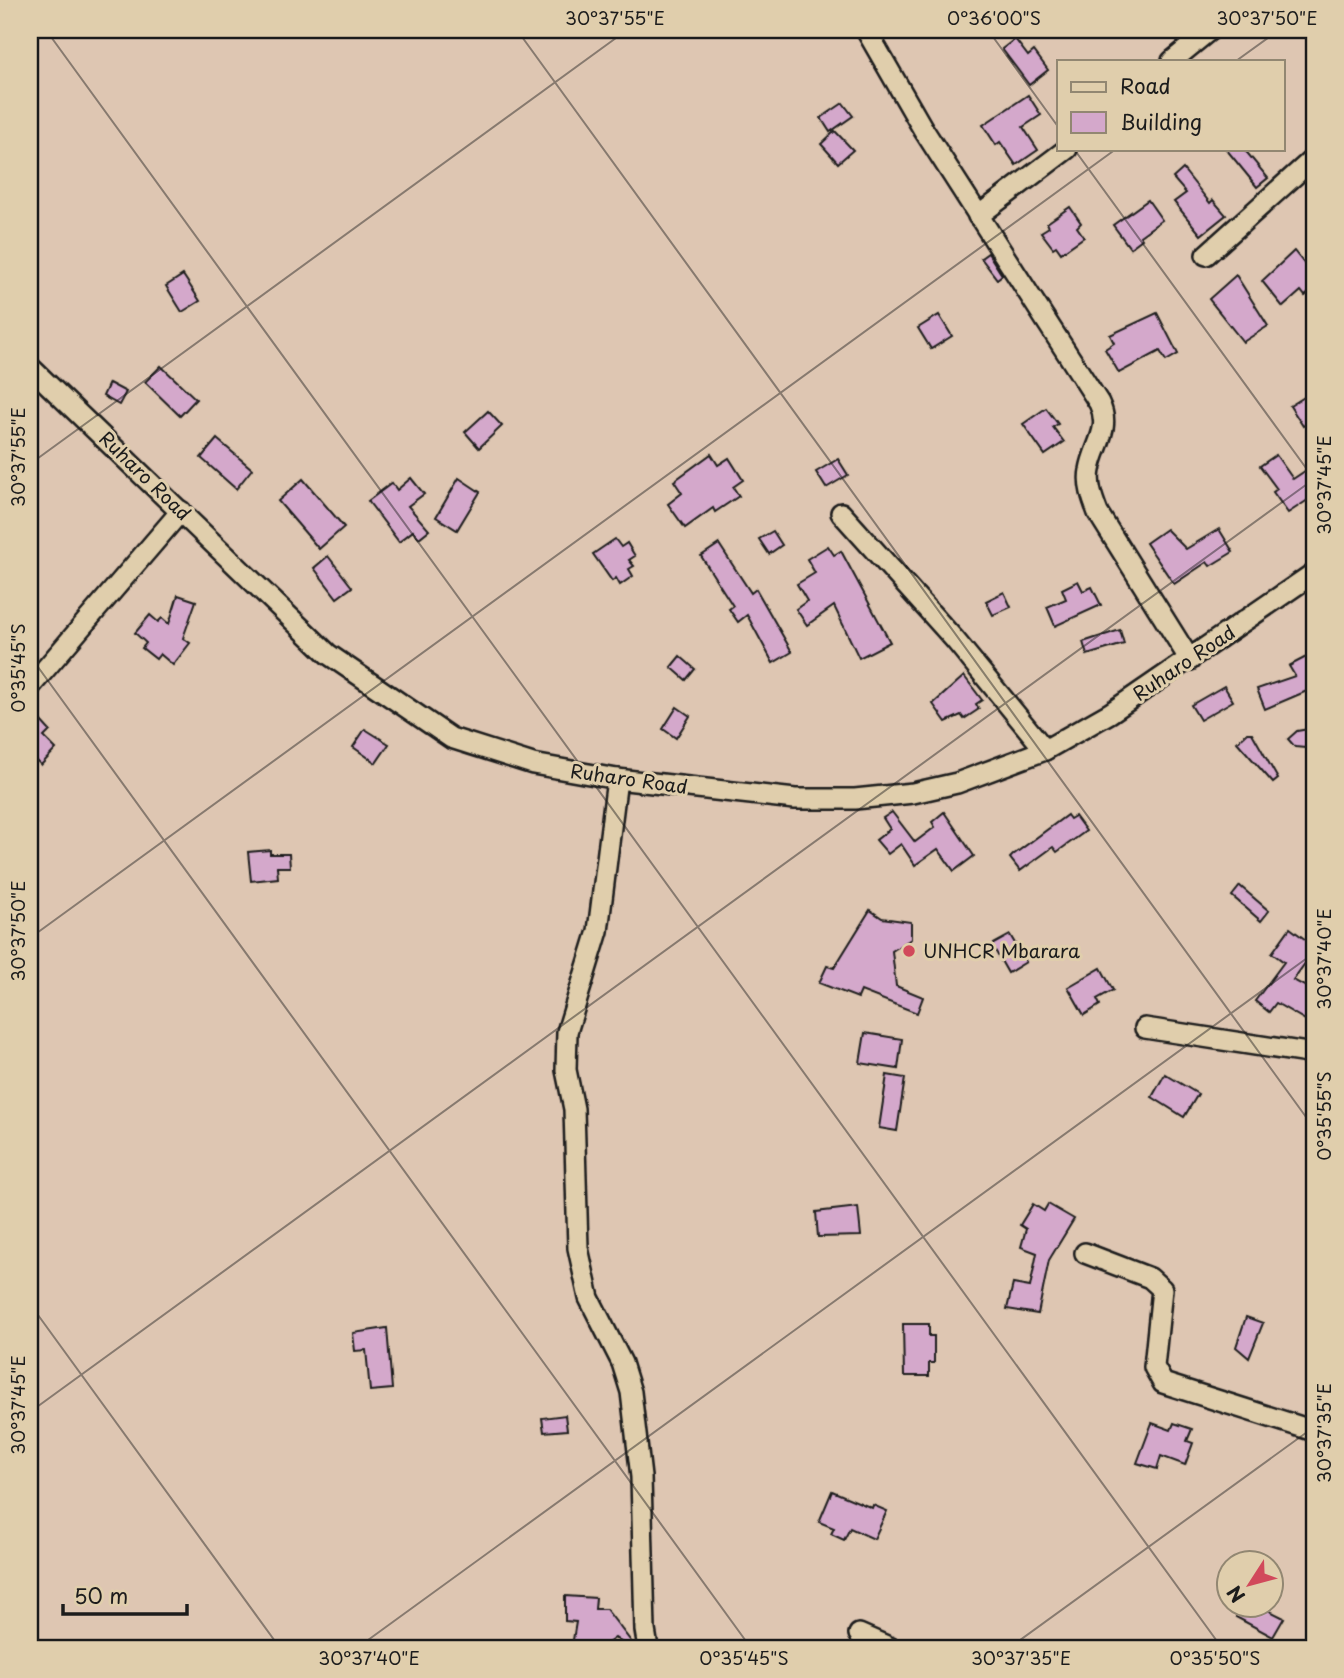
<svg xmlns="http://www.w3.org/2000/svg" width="1344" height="1678" viewBox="0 0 1344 1678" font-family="'Playpen Sans',sans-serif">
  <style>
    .building { fill: #d4a8cb; stroke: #1c1c1c; stroke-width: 2 }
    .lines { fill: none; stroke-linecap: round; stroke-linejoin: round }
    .minor-casing { stroke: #1c1c1c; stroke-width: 24 }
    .minor { stroke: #e0ceac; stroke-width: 19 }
    .ticks { fill: none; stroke: #1c1c1c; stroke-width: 2; stroke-opacity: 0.45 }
    .poi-dot { fill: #d1495b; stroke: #e0ceac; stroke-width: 2.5 }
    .labels { text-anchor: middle; stroke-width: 6; stroke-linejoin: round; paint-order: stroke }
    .street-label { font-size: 19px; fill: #1c1c1c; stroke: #e0ceac }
    .poi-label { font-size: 19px; fill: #1c1c1c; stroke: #e0ceac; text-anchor: start }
    .neatline { fill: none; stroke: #1c1c1c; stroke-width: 2.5 }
    .ticks-label { font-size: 18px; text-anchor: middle; fill: #1c1c1c }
  </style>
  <rect width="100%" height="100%" fill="#dec6b2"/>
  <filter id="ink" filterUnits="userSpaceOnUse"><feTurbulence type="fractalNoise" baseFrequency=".0143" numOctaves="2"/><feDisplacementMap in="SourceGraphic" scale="14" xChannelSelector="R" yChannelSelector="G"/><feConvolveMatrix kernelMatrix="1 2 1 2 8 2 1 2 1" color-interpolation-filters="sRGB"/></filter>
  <g filter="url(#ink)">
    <g class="building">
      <polygon points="1015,39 1028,56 1034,51 1048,70 1029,85 1002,49"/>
      <polygon points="1028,95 1041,115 1023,127 1038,150 1016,165 1000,142 996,145 983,125"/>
      <polygon points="843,103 853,116 830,132 821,118"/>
      <polygon points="835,131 853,150 838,163 821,144"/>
      <polygon points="1226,149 1244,149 1268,178 1257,187"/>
      <polygon points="1183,169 1210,203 1213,200 1226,215 1201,235 1174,202 1186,193 1173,178"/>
      <polygon points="1148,200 1162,220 1140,236 1142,239 1130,248 1113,225"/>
      <polygon points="1070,207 1081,223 1077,227 1084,237 1061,253 1056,246 1053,248 1041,232 1049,227 1047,223"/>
      <polygon points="1294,251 1314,276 1314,289 1305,296 1301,291 1283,307 1262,281"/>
      <polygon points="988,253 1002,275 997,279 981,258"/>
      <polygon points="183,275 200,301 182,312 166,286"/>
      <polygon points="1236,275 1268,326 1243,342 1209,299"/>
      <polygon points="1157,313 1178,354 1166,361 1160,351 1119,373 1105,349 1114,343 1110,335"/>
      <polygon points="939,315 952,336 931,349 918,328"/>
      <polygon points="161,366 196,399 180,416 145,382"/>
      <polygon points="109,383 126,392 119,405 103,396"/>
      <polygon points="1314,391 1314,419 1303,426 1290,406"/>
      <polygon points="1046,408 1058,424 1053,427 1064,442 1045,455 1023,424"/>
      <polygon points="488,411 502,426 479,448 465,432"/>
      <polygon points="217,439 252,469 236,489 201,458"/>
      <polygon points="711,454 718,465 729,458 743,480 733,487 739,496 715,512 713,508 685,528 668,504 682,493 674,481"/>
      <polygon points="1276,455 1293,479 1308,469 1314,479 1314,496 1288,513 1273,492 1277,489 1260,466"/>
      <polygon points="838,459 848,475 826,488 816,472"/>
      <polygon points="411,478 424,494 408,506 429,530 419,538 413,531 399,542 368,501 392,483 397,490"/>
      <polygon points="459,478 480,492 457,530 436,517"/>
      <polygon points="303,479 344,527 319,549 278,501"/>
      <polygon points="1166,529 1186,549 1219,529 1233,552 1210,566 1207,562 1174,584 1146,543"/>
      <polygon points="773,531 782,545 769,554 759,539"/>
      <polygon points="615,539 621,547 627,543 635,556 629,560 634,566 629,569 633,576 620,585 616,578 612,581 593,554"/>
      <polygon points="719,544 751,593 756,589 792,652 773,663 747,615 738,622 729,609 733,606 701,556"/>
      <polygon points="828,546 834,555 841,551 890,642 859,658 834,606 807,625 796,609 807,601 797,584 815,573 807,559"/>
      <polygon points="328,556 352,587 337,598 314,568"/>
      <polygon points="1078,581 1083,591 1092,587 1101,605 1055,626 1047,607 1066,599 1062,589"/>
      <polygon points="1004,592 1011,607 993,615 986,601"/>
      <polygon points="178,595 196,601 183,638 190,643 173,665 160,654 156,659 142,648 146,643 135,633 150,615 158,622 162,618 169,624"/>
      <polygon points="1120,630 1124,644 1087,655 1083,642"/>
      <polygon points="1314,653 1314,688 1265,709 1257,689 1295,676 1289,666"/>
      <polygon points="680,656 695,669 686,680 671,667"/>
      <polygon points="964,676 982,700 976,704 979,709 964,719 961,715 946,722 933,704"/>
      <polygon points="1224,686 1233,701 1200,720 1191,705"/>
      <polygon points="677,707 690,716 676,738 663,729"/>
      <polygon points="40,720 50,731 44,737 56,749 41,765 30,754 30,723 33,726"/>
      <polygon points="1314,728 1305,748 1295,747 1288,739 1297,731"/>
      <polygon points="365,729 389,744 376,763 353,747"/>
      <polygon points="1247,733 1252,733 1278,779 1273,783 1237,742"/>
      <polygon points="892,812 915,842 935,827 932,822 944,812 974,856 954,871 938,849 915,865 901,844 888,854 876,840 890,829 883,818"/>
      <polygon points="1067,815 1070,819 1075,816 1086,831 1057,852 1053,847 1020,871 1010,858 1013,855"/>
      <polygon points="270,850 270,854 289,854 290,867 277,867 278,878 251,881 248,852"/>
      <polygon points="1240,886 1269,911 1261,921 1232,896"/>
      <polygon points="870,910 882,918 911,922 911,939 892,951 896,986 923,997 917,1013 861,991 858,998 819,983 827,966 834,968"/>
      <polygon points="1290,928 1314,946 1314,951 1293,980 1314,991 1314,1025 1276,1003 1269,1012 1255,1001 1284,962 1272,953"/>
      <polygon points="1010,935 1026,962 1008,973 992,945"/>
      <polygon points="1101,968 1113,990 1097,999 1100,1005 1084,1015 1068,987"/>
      <polygon points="865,1033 902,1039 898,1069 860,1063"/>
      <polygon points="1165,1074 1198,1094 1184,1117 1152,1097"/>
      <polygon points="887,1075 905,1078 897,1131 879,1128"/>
      <polygon points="1033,1204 1044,1211 1048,1204 1074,1219 1049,1260 1038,1314 1007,1309 1013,1284 1030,1287 1037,1253 1021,1247 1026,1229 1020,1225"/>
      <polygon points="858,1207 861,1236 818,1237 816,1212"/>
      <polygon points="1246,1317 1263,1323 1249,1358 1236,1347"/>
      <polygon points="903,1324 929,1324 929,1336 934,1336 934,1363 929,1363 929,1376 904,1376"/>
      <polygon points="387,1328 392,1389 370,1391 366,1350 355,1351 353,1333"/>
      <polygon points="565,1415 567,1430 544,1432 542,1418"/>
      <polygon points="1152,1423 1171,1430 1174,1423 1192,1429 1187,1441 1193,1443 1185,1465 1161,1456 1157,1469 1137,1463"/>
      <polygon points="832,1491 872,1508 873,1505 887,1511 874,1539 850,1528 844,1540 831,1534 834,1528 819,1522"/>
      <polygon points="565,1596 596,1598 595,1609 606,1609 636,1648 630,1648 615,1638 601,1648 572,1646 576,1622 565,1621"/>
      <polygon points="1241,1605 1258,1605 1284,1618 1273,1637 1236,1617"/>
    </g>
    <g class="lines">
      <g class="minor-casing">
        <g id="minor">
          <path d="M866,30L923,129L1099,403C1112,429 1094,445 1090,470C1087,485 1093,500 1098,513L1190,660"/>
          <polyline points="1172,61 1210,30"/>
          <polyline points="978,216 1067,149"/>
          <polyline points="1206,255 1314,158"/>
          <polyline points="30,367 328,654 451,738 533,764 617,779 795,799 855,799 913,793 957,783 1045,750 1110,713 1314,573"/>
          <polyline points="841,513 955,640 1045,750"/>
          <polyline points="30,687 181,511"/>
          <polyline points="617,779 598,931 567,1032 566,1070 574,1109 578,1248 589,1298 622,1363 631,1392 641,1477 645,1630 648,1648"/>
          <polyline points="1145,1028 1314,1054"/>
          <polyline points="1085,1253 1150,1278 1162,1289 1154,1367 1163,1383 1314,1431"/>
          <polyline points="859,1634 891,1648"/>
        </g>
      </g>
      <use href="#minor" class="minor"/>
    </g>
  </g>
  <path class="ticks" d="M46,30L1222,1648M517,30L1314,1128M988,30L1059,128M1236,61L1279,30M1074,149L1314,479M30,464L627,30M30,656L751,1648M30,938L1116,149M30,1304L280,1648M30,1412L1314,479M357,1648L1314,953M1009,1648L1314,1427"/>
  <circle class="poi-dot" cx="909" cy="951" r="7"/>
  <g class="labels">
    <g class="street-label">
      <text transform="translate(145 476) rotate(44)" y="7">Ruharo Road</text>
      <text transform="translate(1184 663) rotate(-34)" y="7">Ruharo Road</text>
      <text transform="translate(629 779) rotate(8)" y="7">Ruharo Road</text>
    </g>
    <g class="poi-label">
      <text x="923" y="958">UNHCR Mbarara</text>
    </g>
  </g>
  <rect width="1344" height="1678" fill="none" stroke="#e0ceac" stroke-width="77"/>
  <rect x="1057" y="60" width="228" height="91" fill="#e0ceac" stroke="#928772" stroke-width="2"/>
  <rect x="1071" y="82" width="35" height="10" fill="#e0ceac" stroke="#928772" stroke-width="2"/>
  <text x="1120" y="94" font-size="21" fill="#1c1c1c">Road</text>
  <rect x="1071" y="112" width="35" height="21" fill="#d4a8cb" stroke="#928772" stroke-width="2"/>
  <text x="1120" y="130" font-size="21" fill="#1c1c1c">Building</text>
  <g transform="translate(1250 1584) rotate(234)"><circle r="33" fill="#e0ceac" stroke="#928772" stroke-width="2"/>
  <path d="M0-5L12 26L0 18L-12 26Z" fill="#d1495b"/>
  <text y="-10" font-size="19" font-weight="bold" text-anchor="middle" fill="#1c1c1c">N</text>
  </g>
  <path d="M63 1604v10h124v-10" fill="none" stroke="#1c1c1c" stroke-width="3.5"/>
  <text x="74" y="1604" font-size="21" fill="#1c1c1c" stroke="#e0ceac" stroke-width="5" paint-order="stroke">50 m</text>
  <rect x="38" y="38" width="1268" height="1602" class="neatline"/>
  <g class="ticks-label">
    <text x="615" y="25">30°37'55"E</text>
    <text x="994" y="25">0°36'00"S</text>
    <text x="1267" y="25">30°37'50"E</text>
    <text transform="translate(19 457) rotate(-90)" y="6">30°37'55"E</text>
    <text transform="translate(1325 485) rotate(-90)" y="6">30°37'45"E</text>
    <text transform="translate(19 668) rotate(-90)" y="6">0°35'45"S</text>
    <text transform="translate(19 931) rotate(-90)" y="6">30°37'50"E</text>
    <text transform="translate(1325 959) rotate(-90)" y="6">30°37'40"E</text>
    <text transform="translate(1325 1116) rotate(-90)" y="6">0°35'55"S</text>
    <text transform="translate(19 1405) rotate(-90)" y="6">30°37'45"E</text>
    <text transform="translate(1325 1433) rotate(-90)" y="6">30°37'35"E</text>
    <text x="369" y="1665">30°37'40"E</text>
    <text x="744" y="1665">0°35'45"S</text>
    <text x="1021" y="1665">30°37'35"E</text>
    <text x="1215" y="1665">0°35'50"S</text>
  </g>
</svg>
